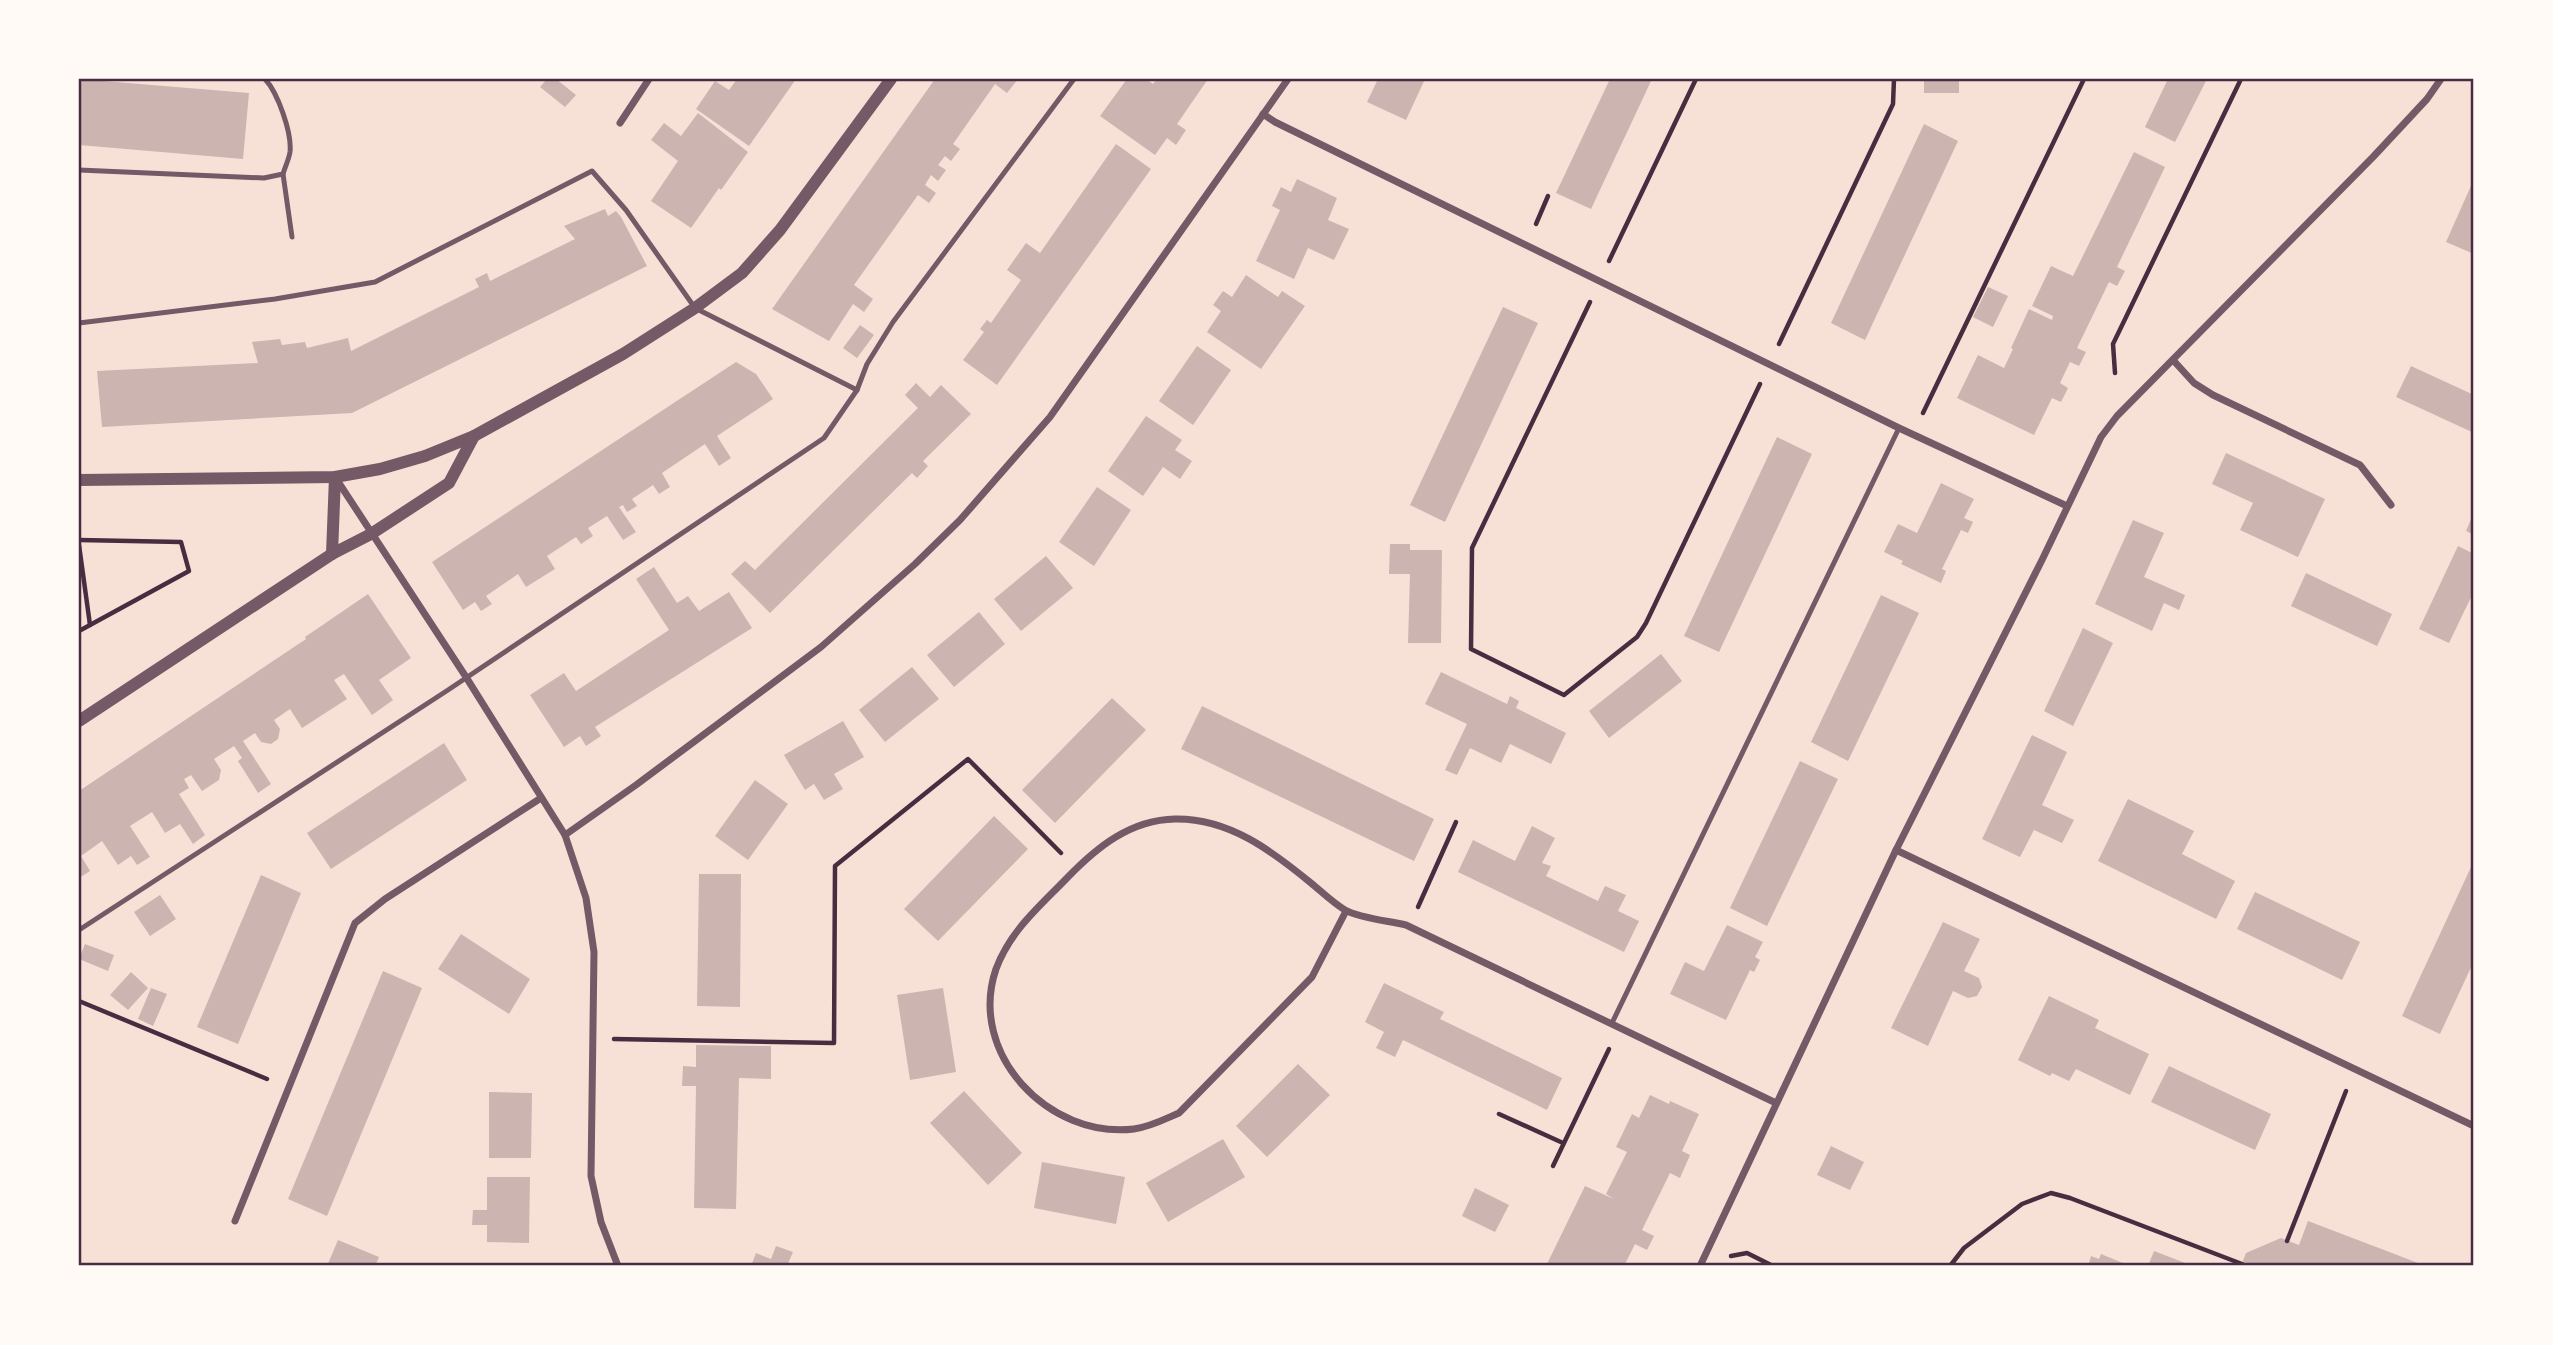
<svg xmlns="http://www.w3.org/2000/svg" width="2553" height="1345" viewBox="0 0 2553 1345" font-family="Karla,sans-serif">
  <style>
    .building { fill: #ccb4b1 }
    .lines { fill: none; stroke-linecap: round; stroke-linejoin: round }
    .path { stroke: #4a2c40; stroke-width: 4.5 }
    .service { stroke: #755966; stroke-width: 5 }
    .minor { stroke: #755966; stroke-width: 7 }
    .tertiary { stroke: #755966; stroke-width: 12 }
    .neatline { fill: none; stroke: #4a2c40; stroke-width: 2.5 }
  </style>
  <rect width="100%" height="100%" fill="#f7e1d7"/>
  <g class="building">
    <polygon points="79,79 249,93 243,159 79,145"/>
    <polygon points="547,79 556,79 576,95 565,107 540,87"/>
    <polygon points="737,79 796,79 749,146 696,109 715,81 729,90"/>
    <polygon points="935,79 1018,79 1007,93 995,84 953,144 960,149 951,161 945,156 938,165 946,170 938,181 931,175 925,185 936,193 929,203 918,195 854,285 873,299 864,312 853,304 829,341 772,309"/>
    <polygon points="1127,79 1146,79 1153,84 1157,79 1208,79 1177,124 1186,130 1176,145 1167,138 1155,155 1100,116"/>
    <polygon points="1378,79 1425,79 1406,120 1367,102"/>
    <polygon points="1610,79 1652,79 1591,209 1556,193"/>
    <rect x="1924" y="79" width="35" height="14"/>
    <polygon points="2168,79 2207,79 2175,142 2145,127"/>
    <polygon points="698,113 748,152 721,190 719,188 691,228 651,201 678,161 651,140 664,123 681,136"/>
    <polygon points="1924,124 1958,141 1865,340 1831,323"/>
    <polygon points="1116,144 1151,169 997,385 963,360 984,332 980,329 987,320 991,323 1021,280 1007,270 1026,243 1040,253"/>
    <polygon points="2134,152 2165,167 2117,267 2125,271 2117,286 2109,282 2077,348 2086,352 2079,366 2070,362 2060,383 2068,388 2061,402 2052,398 2034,435 1957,398 1978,355 2004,368 2013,349 2011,348 2029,309 2052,320 2053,316 2032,306 2051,266 2073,276"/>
    <polygon points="1297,179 1337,198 1328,220 1349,229 1334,260 1308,248 1294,279 1256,261 1280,210 1272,206 1281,187 1291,192"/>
    <polygon points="2474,179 2474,254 2446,242"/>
    <polygon points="605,209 608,216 616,211 621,217 647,266 352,413 102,427 97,371 258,363 252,342 280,339 282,345 305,342 307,348 348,338 351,351 479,287 475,279 487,273 490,281 575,239 564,226"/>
    <polygon points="1246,275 1278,297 1282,291 1305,306 1261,369 1207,332 1221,311 1213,305 1223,291 1232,297"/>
    <polygon points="1988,287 2008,296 1993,327 1973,317"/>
    <polygon points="1503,307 1538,323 1445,522 1410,505"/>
    <polygon points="860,325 874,335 857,358 843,348"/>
    <polygon points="1197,346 1231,370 1193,425 1159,401"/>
    <polygon points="736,362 756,374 773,399 717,436 731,458 719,466 705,444 662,473 670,487 659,494 653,485 632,499 637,506 627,512 623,505 619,507 636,532 623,540 607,516 588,528 593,536 581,544 576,537 547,556 555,569 526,587 518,574 486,596 492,604 481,611 475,602 463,610 432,562"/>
    <polygon points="2411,366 2474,395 2474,433 2396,397"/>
    <polygon points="916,383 930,397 941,385 971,414 923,461 928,466 917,478 912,473 770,613 731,574 745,561 755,570 918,408 905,395"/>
    <polygon points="1146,416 1182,440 1175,450 1192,461 1180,479 1163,467 1143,496 1108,471"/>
    <polygon points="1777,437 1812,454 1719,652 1684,636"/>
    <polygon points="2226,453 2325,499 2298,557 2240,530 2253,503 2212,484"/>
    <polygon points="1941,483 1974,499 1964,518 1973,522 1968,533 1961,530 1942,569 1946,571 1941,583 1901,564 1903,561 1884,552 1898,524 1917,533"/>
    <polygon points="1097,487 1131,510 1094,566 1059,542"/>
    <polygon points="2474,512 2474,535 2466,531"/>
    <polygon points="2133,520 2164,533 2144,577 2185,595 2179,610 2164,603 2152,631 2095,604"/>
    <polygon points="1390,544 1410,544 1410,550 1442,550 1441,643 1408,643 1410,574 1389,574"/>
    <polygon points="2458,546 2474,554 2474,591 2449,643 2419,629"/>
    <polygon points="1046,556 1073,588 1021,631 994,599"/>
    <polygon points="654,567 677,603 688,596 699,611 729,592 752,628 595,727 601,736 586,746 580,736 564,747 530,695 564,673 576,691 669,630 636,579"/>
    <polygon points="2306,573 2392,614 2377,646 2291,606"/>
    <polygon points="368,594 411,658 379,680 393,700 372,715 344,674 334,680 347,699 302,728 290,709 274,720 280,729 278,739 271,744 261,742 255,733 243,741 271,784 258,793 238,761 242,758 234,746 214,759 221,770 219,780 202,791 191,775 184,779 189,788 179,794 205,835 193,844 180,824 165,833 152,812 130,826 150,857 137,865 131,856 118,865 102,841 81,856 90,871 79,878 79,791 306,639 305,637"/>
    <polygon points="1881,595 1919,613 1848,761 1811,742"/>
    <polygon points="979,612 1005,644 954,687 927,655"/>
    <polygon points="2083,628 2113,643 2073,726 2044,711"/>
    <polygon points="1661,654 1682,681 1609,738 1589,711"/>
    <polygon points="912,667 939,699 885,742 859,710"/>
    <polygon points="1441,672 1507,704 1510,696 1519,701 1516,708 1566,733 1551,764 1510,744 1501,763 1470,748 1457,775 1445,770 1467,724 1425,704"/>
    <polygon points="1112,698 1146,730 1055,823 1022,790"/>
    <polygon points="1202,706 1434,819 1414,861 1181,749"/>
    <polygon points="843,721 864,757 834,774 843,789 824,800 814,784 805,790 784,755"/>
    <polygon points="2032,735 2067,752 2042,805 2074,820 2062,843 2034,830 2020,857 1982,839"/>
    <polygon points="444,743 467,780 331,869 307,833"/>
    <polygon points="1800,761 1838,779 1767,926 1730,908"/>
    <polygon points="755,780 788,804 748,860 715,836"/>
    <polygon points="2128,799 2194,831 2182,854 2235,881 2216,919 2098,861"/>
    <polygon points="994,816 1028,849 938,941 904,909"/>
    <polygon points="1532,826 1555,838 1542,863 1551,866 1546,876 1598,901 1605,886 1626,895 1618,911 1639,921 1624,952 1458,872 1473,840 1515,861"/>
    <polygon points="2471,867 2474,869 2474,961 2440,1034 2402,1016"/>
    <polygon points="699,874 741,874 740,1007 697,1006"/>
    <polygon points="261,875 301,893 238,1044 197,1027"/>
    <polygon points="2255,892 2360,942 2342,980 2237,929"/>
    <polygon points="160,895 176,919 150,936 134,912"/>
    <polygon points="1943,922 1980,939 1964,971 1979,978 1982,987 1977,996 1968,998 1953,991 1928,1046 1891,1028"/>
    <polygon points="1727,925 1763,942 1755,957 1760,960 1754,972 1750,970 1726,1020 1670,994 1685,962 1704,971"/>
    <polygon points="461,934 530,979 509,1014 438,969"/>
    <polygon points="85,944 114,955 108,971 79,959"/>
    <polygon points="383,971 422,988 327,1216 288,1199"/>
    <polygon points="131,972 148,988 128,1010 110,995"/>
    <polygon points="1384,983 1444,1012 1440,1019 1562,1078 1547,1110 1403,1040 1395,1057 1376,1048 1384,1032 1365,1022"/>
    <polygon points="151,988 167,994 153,1026 138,1019"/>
    <polygon points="943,988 956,1072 910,1080 897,995"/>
    <polygon points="2049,996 2099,1020 2095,1028 2149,1054 2130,1095 2076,1069 2069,1081 2052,1073 2050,1076 2018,1060"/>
    <polygon points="696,1045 771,1046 771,1079 739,1078 736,1209 694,1208 696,1086 682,1086 683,1066 696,1067"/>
    <polygon points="1298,1064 1330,1095 1267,1157 1236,1126"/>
    <polygon points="2169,1066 2271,1114 2255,1150 2151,1102"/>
    <polygon points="964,1091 1022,1153 988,1185 930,1123"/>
    <polygon points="489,1092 532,1093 531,1158 489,1158"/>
    <polygon points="1650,1095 1669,1104 1670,1101 1699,1114 1682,1151 1690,1155 1680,1178 1670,1173 1642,1230 1654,1236 1647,1250 1635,1244 1624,1266 1546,1266 1585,1186 1614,1199 1606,1194 1627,1152 1616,1147 1632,1114 1639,1118"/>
    <polygon points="1223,1139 1245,1177 1168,1222 1146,1183"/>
    <polygon points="1831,1146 1864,1162 1850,1190 1817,1175"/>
    <polygon points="1042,1162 1125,1177 1116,1224 1034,1208"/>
    <polygon points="487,1177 530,1177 529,1243 487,1242 487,1225 472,1225 473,1210 487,1210"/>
    <polygon points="1475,1188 1509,1205 1495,1232 1462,1216"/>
    <polygon points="2308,1221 2426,1266 2241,1266 2246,1253 2281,1238 2299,1245"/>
    <polygon points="338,1240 379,1257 375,1266 327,1266"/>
    <polygon points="776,1246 793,1252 787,1266 751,1266 756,1253 771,1259"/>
    <polygon points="2154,1251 2193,1266 2148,1266"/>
    <polygon points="2101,1254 2130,1266 2088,1266 2091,1256 2099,1259"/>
  </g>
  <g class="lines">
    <g class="path">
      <polyline points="1536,224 1548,196"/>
      <polyline points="1609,261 1696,79"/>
      <polyline points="1590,302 1472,548 1471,649 1564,695 1637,637 1646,623 1760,384"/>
      <polyline points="1779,344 1893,104 1894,79"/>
      <polyline points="2115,373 2113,344 2241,79"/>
      <polyline points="1923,413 2084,79"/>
      <polyline points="79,540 181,542 189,571 79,631"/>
      <polyline points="79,545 90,625"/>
      <polyline points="1418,907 1456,822"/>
      <polyline points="79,1001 267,1079"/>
      <polyline points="614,1039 834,1043 835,866 968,759 1061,853"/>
      <polyline points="1499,1114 1563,1143"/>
      <polyline points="1553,1166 1609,1049"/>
      <polyline points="2287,1241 2346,1091"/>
      <polyline points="1731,1256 1747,1253 1773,1266"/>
      <polyline points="1950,1266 1964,1248 2022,1204 2051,1193 2070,1198 2242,1264"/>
    </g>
    <g class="service">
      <path d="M79,170L264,178L283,174C285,167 289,159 290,152C292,133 278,93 265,79"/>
      <polyline points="283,174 292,237"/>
      <polyline points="79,323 275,299 375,282 592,171 626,210 695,308 857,390"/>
      <polyline points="79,930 448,690 824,438 857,390 867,364 893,322 1074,79"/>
      <polyline points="1612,1023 1899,428"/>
    </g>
    <g class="minor">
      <polyline points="1263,114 1275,122 1899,428 2067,506"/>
      <polyline points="620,123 649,79"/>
      <polyline points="2173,360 2194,383 2213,395 2360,465 2391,505"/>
      <polyline points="337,480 466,677 565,835 586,898 594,952 591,1176 601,1222 618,1266"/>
      <polyline points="565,835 636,785 821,647 915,564 960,520 1050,417 1288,79"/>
      <polyline points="1896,850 2474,1126"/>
      <path d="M1346,911L1312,977L1179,1113C1165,1119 1150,1127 1134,1129C1049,1139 967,1054 996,969C1010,931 1039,907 1067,878C1097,847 1130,820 1175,819C1229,818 1272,851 1311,883C1322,892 1333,903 1345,910C1359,918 1389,921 1406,925L1776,1103"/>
      <polyline points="235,1221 355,923 385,899 541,798"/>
      <polyline points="1700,1266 1896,850 2042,560 2101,437 2117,416 2373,157 2427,99 2441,79"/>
    </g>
    <g class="tertiary">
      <polyline points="79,480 335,477 380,469 425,456 474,436 623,354 695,308 742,273 780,230 891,79"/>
      <polyline points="332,554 335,477"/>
      <polyline points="79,721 332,554 371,534 449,483 474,436"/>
    </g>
  </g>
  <rect width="2553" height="1345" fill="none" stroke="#fffaf5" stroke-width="161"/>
  <rect x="80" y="80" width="2392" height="1184" class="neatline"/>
</svg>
